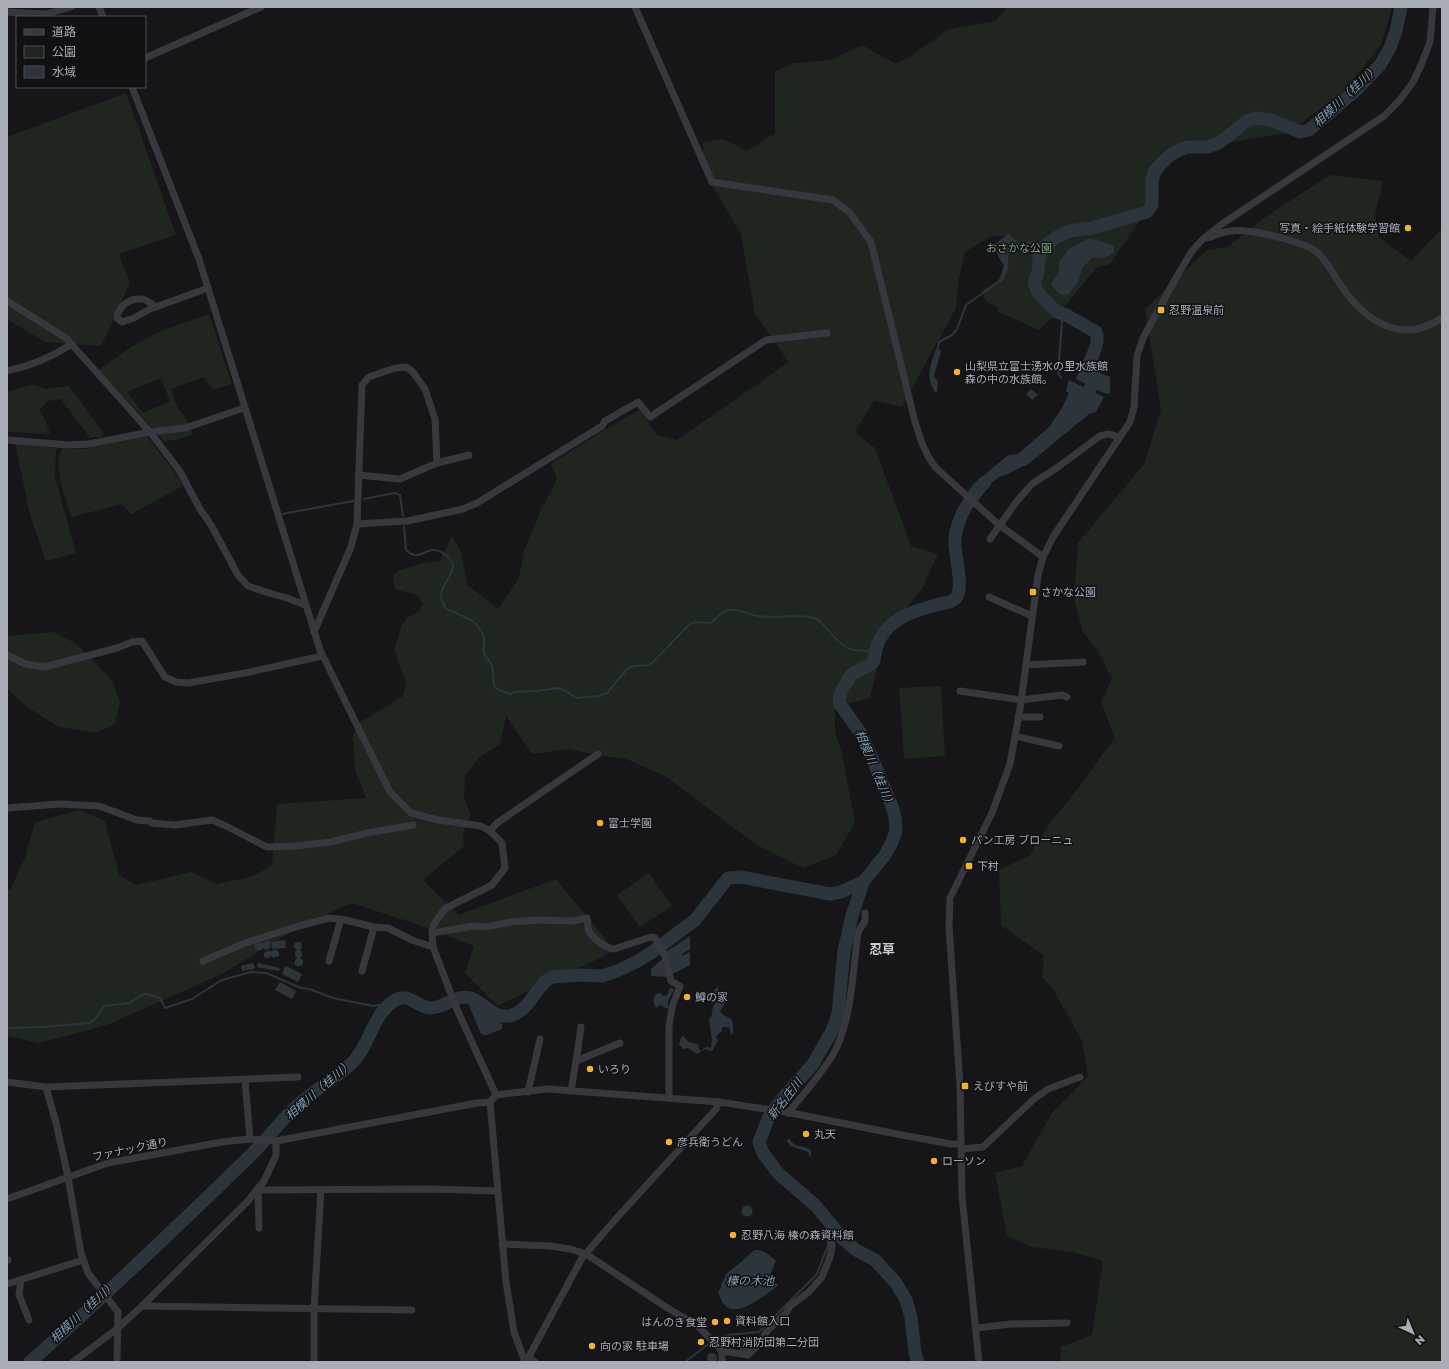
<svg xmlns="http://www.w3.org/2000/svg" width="1449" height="1369" viewBox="0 0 1449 1369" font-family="'Golos Text','Noto Sans JP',sans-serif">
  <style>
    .green { fill: #1e261f; fill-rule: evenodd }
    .water { fill: #2c353c }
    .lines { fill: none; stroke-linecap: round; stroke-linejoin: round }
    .stream { stroke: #2c353c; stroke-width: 2 }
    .river { stroke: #2c353c; stroke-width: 13 }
    .minor { stroke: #37383d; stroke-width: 7 }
    .poi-dot { fill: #f2b134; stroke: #111113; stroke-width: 1.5 }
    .labels { text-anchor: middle; stroke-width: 3; stroke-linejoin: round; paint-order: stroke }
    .poi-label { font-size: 11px; fill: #a8adb8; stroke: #111113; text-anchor: start }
    .park-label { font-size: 11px; fill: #7fa381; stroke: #111113 }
    .street-label { font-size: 11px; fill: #a8adb8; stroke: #111113 }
    .water-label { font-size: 12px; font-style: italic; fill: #7f9bb3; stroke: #111113 }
    .quarter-label { font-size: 13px; font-weight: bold; fill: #c9ccd4; stroke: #111113 }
  </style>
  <rect width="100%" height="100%" fill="#161618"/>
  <g class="green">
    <path d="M1008,7H1392L1381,45L1344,91L1288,133L1237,141L1171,158L1159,180L1141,219L1110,264L1096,268L1065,306L1039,330L997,311L999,308L987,302L981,291L997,281L1007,268L1006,236H992L965,252L958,283L956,308L902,407L874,401L855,432L875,448L911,546L938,554L923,587L894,625L883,643L870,698L835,707V733L841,749L855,822L836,855L803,868L755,844L665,776L626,759L597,755L569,749L532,754L506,716L500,744L480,757L465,775L464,798L471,816L463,833L464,846L423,880L458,915L556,879L614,949L598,959L542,984L498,1006L465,973L474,946L419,925L352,903L301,926L222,974L107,1025L39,1043L7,1036V889L10,890L25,858L35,822L79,810L105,821L119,875L136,885L191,872L217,884L254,876L272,865L277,804L366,798L355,770L353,735L361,722L403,696L406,682L394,650L402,625L408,617L420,611L423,603L415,594L396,590L393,583L394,574C406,566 426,562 440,561L452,536L461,552L467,584L498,609L519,578L524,551L541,510L557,479L551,464L609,427L640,410L657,435L677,440L789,362L755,314L741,234L702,168L703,142L724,139L747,151L775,133V71L794,63L831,60L862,45L896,64L912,55L949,29L995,21Z"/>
    <polygon points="126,93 176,235 119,254 130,283 101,346 45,342 7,319 7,137"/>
    <polygon points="1330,175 1383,181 1375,214 1379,237 1411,261 1442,228 1442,1362 1060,1362 1061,1347 1092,1335 1103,1261 1073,1252 1032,1247 1007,1236 995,1173 1022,1166 1052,1113 1088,1076 1082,1041 1053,989 1042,977 1044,956 1001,925 999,870 1030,855 1047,827 1083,782 1090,771 1115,738 1101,702 1112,679 1096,648 1083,632 1074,599 1078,543 1144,464 1161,410 1145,309 1207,250 1228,247 1268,215"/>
    <path d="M209,314L232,384L212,390L204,377L171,389L178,409L182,412L193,434L176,440L164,441L99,370L134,345L163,330ZM161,378L170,401L143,413L127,392Z"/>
    <polygon points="34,384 44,389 69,386 103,432 103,437 90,438 61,399 48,401 39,410 45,419 50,434 9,432 7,426 7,392"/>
    <path d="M147,436L173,470L183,486L131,514L122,504L72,517C66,501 52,464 62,449H84Z"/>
    <polygon points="15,443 56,448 55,478 76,553 46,561 30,515"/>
    <polygon points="53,632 77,644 113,682 120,703 115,724 96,733 59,727 27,707 7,689 7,636"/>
    <polygon points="941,686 945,756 904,759 899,688"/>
    <polygon points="649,873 672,906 640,927 617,895"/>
  </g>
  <g class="water">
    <path d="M1008,234L1020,244V246H1015C1006,256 1009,256 1008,268C1007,273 1004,279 1001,283L998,282L1000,278L1004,265C1000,261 995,250 995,244Z"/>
    <path d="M1090,238L1112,245L1114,248V252C1107,258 1103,259 1094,257C1080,269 1083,266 1078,283C1072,287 1072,294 1064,296L1058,293L1051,284L1059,272V262L1070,248Z"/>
    <path d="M938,348L941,351L934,376L938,382L937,392L936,393C924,377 931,366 936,349Z"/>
    <polygon points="1087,357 1100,373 1110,377 1110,394 1107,393 1106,394 1076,379 1077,376"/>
    <polygon points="1069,380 1104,397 1096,412 1089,414 1026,466 1023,466 1010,473 999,477 981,491 978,499 968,491 975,483 1008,455 1018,454 1050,426 1062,408 1069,393 1066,391 1068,383"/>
    <polygon points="1031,389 1038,395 1032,400 1026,394"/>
    <polygon points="690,936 690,949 682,954 682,956 690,952 690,965 667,977 651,976 651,969 666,956 666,952"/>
    <polygon points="285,940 286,948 273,949 271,947 272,942"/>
    <polygon points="269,941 270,943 270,948 269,949 265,950 263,948 261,950 257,950 255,949 255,945 257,943 261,942 263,944 264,942"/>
    <polygon points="296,942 301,942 302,948 300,950 302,952 302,956 300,958 303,960 303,964 301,966 297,966 294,964 295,961 297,958 295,956 295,952 297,950 294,948 294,944"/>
    <polygon points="269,950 271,952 273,950 277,950 279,952 279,956 273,958 271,956 269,958 265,958 264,956 264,953"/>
    <polygon points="253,963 255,968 254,969 242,971 241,966"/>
    <polygon points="258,963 280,968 279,971 257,967"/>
    <polygon points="286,966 302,974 298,982 282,974 284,968"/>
    <polygon points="280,982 296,991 292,999 275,990"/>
    <polygon points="670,987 674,990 668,1001 668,1008 666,1008 660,1005 656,1008 653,1000 656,994 660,993 664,996 668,994"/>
    <path d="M718,987V990L720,993L726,992L729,997L720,1011C726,1021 735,1012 733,1033L731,1035L729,1027H722V1031L716,1036L718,1041L712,1051L705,1049L697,1054L688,1048L683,1049L679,1044L681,1038L683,1036L689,1042L698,1044L700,1051L706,1047L711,1048L712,1039L709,1019L712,1016C710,1010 717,1002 718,996L714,990Z"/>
    <polygon points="473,1000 480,1004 494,1018 502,1024 502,1029 487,1035 481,1034 467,1001"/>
    <path d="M789,1138C795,1149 802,1144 811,1150V1156L810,1157L808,1152L790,1146L787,1141Z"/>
    <circle cx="747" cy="1211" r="5.5"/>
    <path d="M754,1250C764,1249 769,1255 776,1261L770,1275L771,1279L778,1285C769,1293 741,1315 728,1308C723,1305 720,1297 718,1292L721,1288V1285L727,1273L740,1263Z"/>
    <polygon points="756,1336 758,1336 757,1340 748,1351 741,1351 740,1350 741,1340 742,1338"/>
    <circle cx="712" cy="1358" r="5"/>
  </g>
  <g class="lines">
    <g class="stream">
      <path d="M1019,244C1031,247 1030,236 1045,246"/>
      <polyline points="1057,312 1062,322 1058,373 1061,378"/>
      <polyline points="938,348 939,342 952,335 957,329 966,305 1000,281"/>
      <polyline points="364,499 394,493 400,495 403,516"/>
      <polyline points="282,514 353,501"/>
      <path d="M404,527L406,550C408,552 411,554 414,555C420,556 426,551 432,550C439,549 452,557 453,566C453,568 451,573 450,575C443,591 436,591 446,609C460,615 477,619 483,635C486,640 482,648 484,653C485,658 491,661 492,666C496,683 487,687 509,694L515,692L538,691L558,688L564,690L576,698L598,696L607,693L628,668L634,666L649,665L653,662L690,624L696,622L711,623C716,619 722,611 728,610C739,608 748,615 758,616C776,619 796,613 814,618C820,620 824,625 828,630C843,648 850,653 875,650"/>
      <polyline points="7,1028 42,1027 90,1023 97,1017 104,1006 129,1003 142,995 146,994 160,998 165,1008 192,999 222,980 251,972 266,973 301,988 309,989 333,998 373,1006 390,1003"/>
      <polyline points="714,1339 728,1335 759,1332 817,1274 828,1245 826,1223 823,1214"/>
      <polyline points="685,1362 711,1342"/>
    </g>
    <g class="river">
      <path d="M1079,402C1091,389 1100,381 1089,364C1093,354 1100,342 1096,332L1066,315L1057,312L1039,294L1034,283L1038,272L1039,257L1045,246L1057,237L1069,231L1092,228L1147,212L1152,205V180L1155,170L1170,155L1180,150L1187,147H1207L1219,143L1248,120L1256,118L1271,120L1300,132L1309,130L1356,90L1380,65L1390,48L1396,31L1401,7"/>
      <polyline points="863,882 852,916 844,951 838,1014 832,1031 813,1064 779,1103 768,1119 759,1142 763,1153 778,1173 816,1206 843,1239 856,1250 875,1260 896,1283 906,1300 911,1317 915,1353 918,1362"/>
      <path d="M30,1362C106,1295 179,1225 252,1154C268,1138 282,1119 299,1104C316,1089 336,1078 352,1063C369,1047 372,1017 392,1002C408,990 416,1007 430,1008C446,1008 458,992 473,999C487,1006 496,1021 513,1015C529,1009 535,990 547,980L553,977L580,975L602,976L617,971L636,962L651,953L695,920L728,878L741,877L830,894L841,892L863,882L885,855L892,842L896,831L895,817L893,809L872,758L860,732L840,704L839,700L841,692L851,675L859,670L870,665L874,661C877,624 905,613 936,605C943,603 952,603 956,598C965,585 953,552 955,538C958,515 970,499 985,482"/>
    </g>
    <g class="minor">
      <polyline points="99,7 103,17"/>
      <path d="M635,7L712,182L833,200L850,213L871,242L915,422C921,440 924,452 935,467L998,524L1043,557"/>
      <polyline points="7,12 46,14 71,7"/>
      <polyline points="145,58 261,7"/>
      <polyline points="132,87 199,259 320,650 390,792 411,813 438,820 481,826 490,831 502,843 505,868 492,885 446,908 438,918 433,926 432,933 433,947 456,1007 496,1095"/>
      <path d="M1207,238C1214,236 1222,232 1230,231C1249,228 1303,241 1318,253C1328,262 1334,276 1342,287C1366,322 1403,345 1442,318"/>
      <polyline points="7,301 66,338 150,432 179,470 200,509 211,525 238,575 248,586 269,593 287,598 305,605"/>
      <path d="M156,307C151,304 147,299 141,299C129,298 118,307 117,318L122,322L134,318L150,309L208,288"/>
      <path d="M7,371C31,366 52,357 72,344"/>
      <polyline points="7,440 69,445 89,444 150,432 185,428 244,408"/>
      <polyline points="358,475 400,479 437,463 469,455"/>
      <polyline points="357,524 407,521 463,509 477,503 602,426 605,421 638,402 650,417 766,340 827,333"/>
      <polyline points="990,539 1017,501 1032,484 1058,467 1100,436 1108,434 1120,437"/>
      <polyline points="989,597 1032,616"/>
      <polyline points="314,632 351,547 357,524 362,385 369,377 395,368 406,367 412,371 425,389 435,419 437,463"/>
      <polyline points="7,655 25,664 44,667 117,648 132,642 142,641 165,677 176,682 188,683 245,673 322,656"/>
      <polyline points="1026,665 1083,662"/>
      <polyline points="960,691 1021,700 1062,695 1067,697"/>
      <polyline points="1018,717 1040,717"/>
      <polyline points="1015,736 1059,746"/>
      <polyline points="7,808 60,804 99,806 137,820 150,821 151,823 175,825 212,820 224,825 267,847 295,846 331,842 367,833 413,825"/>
      <polyline points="490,831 497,823 598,754"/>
      <path d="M432,933L473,926L486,927L511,922L537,920L572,921L587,918C588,921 587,927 589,931C592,938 607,949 614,949L651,937L655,938L665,956L671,981L680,986L672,1007L669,1027V1098"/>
      <polyline points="203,961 245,943 299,926 329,918 345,920 374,927 388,928 412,940 433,947"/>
      <polyline points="329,961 341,919"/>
      <polyline points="362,971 374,927"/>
      <polyline points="576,1061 581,1027"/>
      <polyline points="245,1080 250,1139"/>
      <polyline points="7,1082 46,1087 298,1077"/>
      <polyline points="46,1087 56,1123 68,1177 81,1253 88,1273 118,1312 117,1362"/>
      <polyline points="571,1091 576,1061 620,1043"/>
      <polyline points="528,1092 540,1039"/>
      <polyline points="490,1102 506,1282 514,1332 525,1362"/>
      <path d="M788,1113C803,1094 825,1071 836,1049C852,1015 853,969 858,932L865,921V913"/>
      <polyline points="962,1149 983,1147 1034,1099 1048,1089 1080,1077"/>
      <polyline points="7,1199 108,1163 222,1142 250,1139 276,1141 477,1103 490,1102 496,1095 547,1089 719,1102 786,1112 902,1135 951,1144 961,1144"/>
      <polyline points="259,1228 258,1190 430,1189 497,1191"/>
      <polyline points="502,1244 550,1246 570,1249 586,1254 669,1309 698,1326 722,1351 722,1362"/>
      <polyline points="7,1260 8,1260"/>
      <polyline points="21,1280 19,1295 29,1320"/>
      <polyline points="7,1284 83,1260"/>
      <polyline points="142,1306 412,1310"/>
      <polyline points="976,1328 1011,1324 1067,1323"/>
      <polyline points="722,1351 748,1355 755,1348 768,1330 786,1313 790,1306 809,1292 822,1277 830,1257 832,1246 832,1244"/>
      <polyline points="529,1357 535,1362"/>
      <polyline points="73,1362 118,1328 142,1306 247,1202 264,1181 268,1173 276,1155 276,1141"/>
      <polyline points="314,1362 314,1308 321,1190"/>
      <polyline points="526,1362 582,1258 614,1221 716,1109 719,1102"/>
      <polyline points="979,1362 962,1196 960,1085 949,927 950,898 992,813 1010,764 1020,709 1038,575 1043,557 1053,537 1130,422 1134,407 1137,356 1143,338 1177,276 1192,251 1203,239 1222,224 1384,116 1399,101 1413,82 1421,65 1430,42 1433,7"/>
    </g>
  </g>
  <g class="poi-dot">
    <circle cx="1408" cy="228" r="4"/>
    <rect x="1157" y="306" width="8" height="8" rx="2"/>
    <circle cx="957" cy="372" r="4"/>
    <rect x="1029" y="588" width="8" height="8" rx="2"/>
    <circle cx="600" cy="823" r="4"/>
    <circle cx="963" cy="840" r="4"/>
    <rect x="965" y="862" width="8" height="8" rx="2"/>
    <circle cx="687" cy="997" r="4"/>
    <circle cx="590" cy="1069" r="4"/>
    <rect x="961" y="1082" width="8" height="8" rx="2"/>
    <circle cx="806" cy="1134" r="4"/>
    <circle cx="669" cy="1142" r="4"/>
    <circle cx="934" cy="1161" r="4"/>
    <circle cx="733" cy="1235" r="4"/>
    <circle cx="727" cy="1321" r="4"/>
    <circle cx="715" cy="1322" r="4"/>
    <circle cx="701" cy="1342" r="4"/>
    <circle cx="592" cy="1346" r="4"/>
  </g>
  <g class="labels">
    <g class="poi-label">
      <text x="1400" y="232" text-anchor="end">写真・絵手紙体験学習館</text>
      <text x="1169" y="314">忍野温泉前</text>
      <text x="965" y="370">山梨県立富士湧水の里水族館<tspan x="965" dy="13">森の中の水族館。</tspan></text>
      <text x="1041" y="596">さかな公園</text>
      <text x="608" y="827">富士学園</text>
      <text x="971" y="844">パン工房 ブローニュ</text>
      <text x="977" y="870">下村</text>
      <text x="695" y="1001">鱒の家</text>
      <text x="598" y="1073">いろり</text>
      <text x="973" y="1090">えびすや前</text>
      <text x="814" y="1138">丸天</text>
      <text x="677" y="1146">彦兵衛うどん</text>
      <text x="942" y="1165">ローソン</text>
      <text x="741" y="1239">忍野八海 榛の森資料館</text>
      <text x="735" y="1325">資料館入口</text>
      <text x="707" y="1326" text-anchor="end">はんのき食堂</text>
      <text x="709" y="1346">忍野村消防団第二分団</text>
      <text x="600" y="1350">向の家 駐車場</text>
    </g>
    <g class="park-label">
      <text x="1019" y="252">おさかな公園</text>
    </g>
    <g class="street-label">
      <text transform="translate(130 1149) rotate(-12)" y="4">ファナック通り</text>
    </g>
    <g class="water-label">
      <text transform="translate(1346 96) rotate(-43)" y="4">相模川（桂川）</text>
      <text transform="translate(875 769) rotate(67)" y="4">相模川（桂川）</text>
      <text transform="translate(319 1090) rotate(-41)" y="4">相模川（桂川）</text>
      <text transform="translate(785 1099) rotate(-52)" y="4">新名庄川</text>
      <text x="750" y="1285">榛の木池</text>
      <text transform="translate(83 1312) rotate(-43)" y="4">相模川（桂川）</text>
    </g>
    <g class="quarter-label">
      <text x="882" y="954">忍草</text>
    </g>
  </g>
  <rect width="1449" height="1369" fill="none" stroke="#a8adb8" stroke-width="16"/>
  <rect x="16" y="16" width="130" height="72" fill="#111113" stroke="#4d4f55"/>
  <rect x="24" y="29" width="20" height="6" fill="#37383d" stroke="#4d4f55"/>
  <text x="52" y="36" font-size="12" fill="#a8adb8">道路</text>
  <rect x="24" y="46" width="20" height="12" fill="#1e261f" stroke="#4d4f55"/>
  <text x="52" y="56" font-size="12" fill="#a8adb8">公園</text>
  <rect x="24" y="66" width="20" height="12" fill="#2c353c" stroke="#4d4f55"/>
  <text x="52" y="76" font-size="12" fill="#a8adb8">水域</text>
  <g transform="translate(1413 1333) rotate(136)" stroke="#111113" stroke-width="3" paint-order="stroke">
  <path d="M0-3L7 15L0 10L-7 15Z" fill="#a8adb8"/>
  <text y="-6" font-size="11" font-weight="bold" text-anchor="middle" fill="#a8adb8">N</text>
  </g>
</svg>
